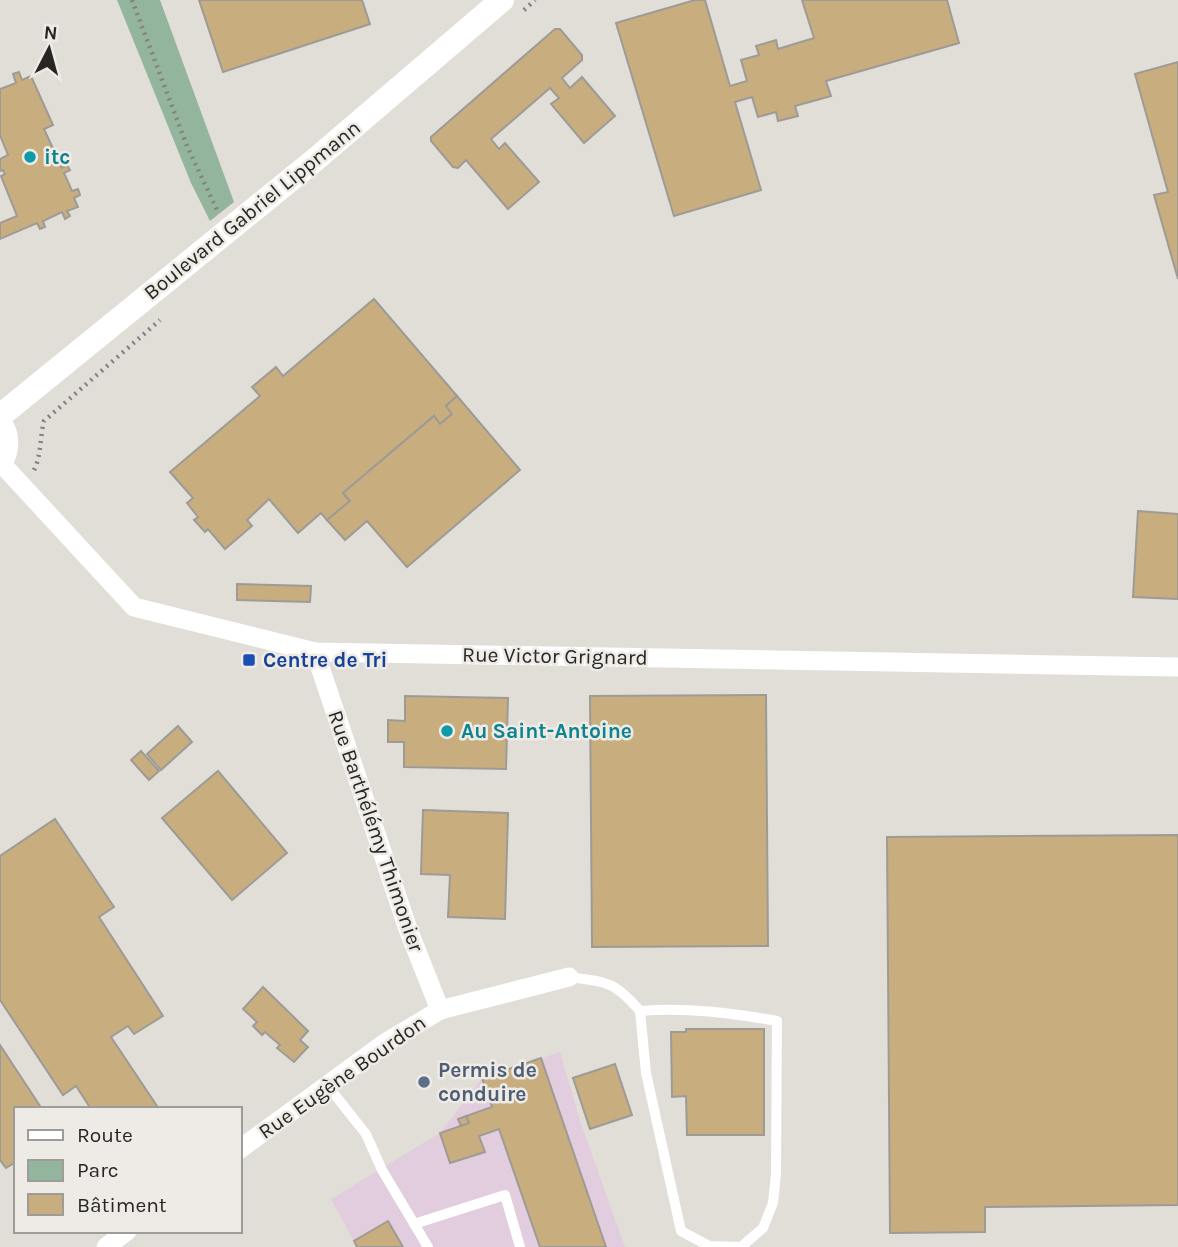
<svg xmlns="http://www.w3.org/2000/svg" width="1178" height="1247" viewBox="0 0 1178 1247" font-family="Karla,sans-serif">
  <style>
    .industrial { fill: #e1cddd }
    .green { fill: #94b59d }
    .building { fill: #c8ad7e; stroke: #9e9b96; stroke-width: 2 }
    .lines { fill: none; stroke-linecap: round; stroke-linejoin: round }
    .path { stroke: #83817d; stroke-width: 4.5; stroke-dasharray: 2 5; stroke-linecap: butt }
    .service { stroke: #fff; stroke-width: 10 }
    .minor { stroke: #fff; stroke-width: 19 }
    .tertiary { stroke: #fff; stroke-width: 24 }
    .culture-dot { fill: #0f9aa8; stroke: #eeebe6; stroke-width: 2.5 }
    .transit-dot { fill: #1a4fb4; stroke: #eeebe6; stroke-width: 2.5 }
    .service-dot { fill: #5c6f8a; stroke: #eeebe6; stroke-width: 2.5 }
    .labels { text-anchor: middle; stroke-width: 5; stroke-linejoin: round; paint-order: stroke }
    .culture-label { font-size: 21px; font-weight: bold; fill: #0d838f; stroke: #eeebe6; text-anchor: start }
    .street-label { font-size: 21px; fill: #272624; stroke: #eeebe6 }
    .transit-label { font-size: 21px; font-weight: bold; fill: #164399; stroke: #eeebe6; text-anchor: start }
    .service-label { font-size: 21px; font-weight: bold; fill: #4e5e75; stroke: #eeebe6; text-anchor: start }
  </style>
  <rect width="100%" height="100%" fill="#e1ded8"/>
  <polygon class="industrial" points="560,1052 580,1121 625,1247 357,1247 331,1199 440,1133 482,1078"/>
  <polygon class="green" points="117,0 160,0 234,202 210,221 191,183"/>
  <g class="building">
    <polygon points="199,0 362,0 370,24 223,72"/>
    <polygon points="695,0 705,0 730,86 747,81 741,60 759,55 756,46 776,40 778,49 814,38 802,0 947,0 959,43 826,81 831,96 795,106 798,116 778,121 776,112 758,117 752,97 735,102 761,190 674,216 616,23"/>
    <polygon points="555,29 560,29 582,55 582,60 562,78 570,88 582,77 615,116 584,143 551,104 559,98 550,88 491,139 499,149 505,143 539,182 508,209 466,160 458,168 453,167 431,141 431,137"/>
    <polygon points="1178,62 1178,279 1154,195 1168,192 1135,74"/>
    <polygon points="19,72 22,80 31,76 53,125 44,129 62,168 67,165 70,170 64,173 72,191 78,189 80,195 74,198 78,207 67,211 70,216 65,219 62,212 43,221 45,227 40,229 37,223 0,239 0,223 17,216 1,176 5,174 3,170 0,171 0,159 8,155 0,135 0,89 16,83 13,74"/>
    <polygon points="374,299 457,396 446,406 452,414 440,424 434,416 343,493 350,501 327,520 321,513 298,533 269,499 247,520 252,526 225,549 208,529 205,532 194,520 198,517 187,503 193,498 170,472 260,396 252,387 276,367 283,376"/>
    <polygon points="457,396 520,470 407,567 367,521 345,540 327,520 350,501 343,493 434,416 440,424 452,414 446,406"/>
    <polygon points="1138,511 1178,514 1178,599 1133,597"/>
    <polygon points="237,584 311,586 310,602 237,600"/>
    <polygon points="766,695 768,946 592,947 590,696"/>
    <polygon points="405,696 508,698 506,769 404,767 404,742 388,742 388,720 405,721"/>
    <polygon points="178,726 192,742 161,770 147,754"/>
    <polygon points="141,751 159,771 149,780 131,760"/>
    <polygon points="218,771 287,853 232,900 162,818"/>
    <polygon points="423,810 508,813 505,919 448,917 450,875 421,874"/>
    <polygon points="55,819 114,907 99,917 163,1016 134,1034 128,1026 111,1037 159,1109 91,1109 76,1086 63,1095 0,1000 0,856"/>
    <polygon points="1178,835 1178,1205 985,1207 985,1232 890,1233 887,837"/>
    <polygon points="263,987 308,1031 300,1040 308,1047 294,1062 277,1048 280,1045 273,1039 265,1032 262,1035 253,1026 257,1022 243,1009"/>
    <polygon points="686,1029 764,1029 764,1135 687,1135 686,1096 672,1097 671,1032 686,1032"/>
    <polygon points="0,1045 42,1109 16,1109 16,1162 6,1168 0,1160"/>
    <polygon points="541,1058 606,1247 540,1247 499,1129 479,1136 485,1152 450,1163 440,1133 469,1123 466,1116 492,1107 482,1078"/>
    <polygon points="615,1064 632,1115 590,1129 573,1078"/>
    <polygon points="466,1116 469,1123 461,1126 458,1119"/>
    <polygon points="388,1221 403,1247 357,1247 354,1241"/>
  </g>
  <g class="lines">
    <g class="path">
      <polyline points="132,0 187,146 217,210"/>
      <polyline points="524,10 535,0"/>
      <path d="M34,470C41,457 40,437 44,421L160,320"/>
    </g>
    <g class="service">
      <path d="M569,977C607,982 614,981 640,1011C686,1007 732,1013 777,1021L776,1174L773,1203L763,1228L741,1247L709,1246L681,1231L646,1073L640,1011"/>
      <polyline points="327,1085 366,1134 382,1170 428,1247"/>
      <polyline points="414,1224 505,1195 520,1247"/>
    </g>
    <g class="minor">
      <polyline points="1,463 134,607 315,652 1178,667"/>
      <polyline points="315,652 408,929 440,1010"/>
      <polyline points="240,1149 385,1043 440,1010 569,977"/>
      <polyline points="106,1247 127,1231"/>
    </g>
    <g class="tertiary">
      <polyline points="0,416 316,159 502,0"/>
      <path d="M0,423C9,437 8,450 0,464"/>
    </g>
  </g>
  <g class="culture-dot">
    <circle cx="30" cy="157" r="7"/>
    <circle cx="447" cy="731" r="7"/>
  </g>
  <rect class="transit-dot" x="242" y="653" width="14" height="14" rx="3.5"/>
  <circle class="service-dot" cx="424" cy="1082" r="7"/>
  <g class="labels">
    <g class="culture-label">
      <text x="44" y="164">itc</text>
      <text x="461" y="738">Au Saint-Antoine</text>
    </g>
    <g class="street-label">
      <text transform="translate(252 210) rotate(-39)" y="7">Boulevard Gabriel Lippmann</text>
      <text transform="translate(555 656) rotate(1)" y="7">Rue Victor Grignard</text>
      <text transform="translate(376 831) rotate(71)" y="7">Rue Barthélémy Thimonier</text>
      <text transform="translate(342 1077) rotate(-35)" y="7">Rue Eugène Bourdon</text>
    </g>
    <g class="transit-label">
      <text x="263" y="667">Centre de Tri</text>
    </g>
    <g class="service-label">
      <text x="438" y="1077">Permis de<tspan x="438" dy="24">conduire</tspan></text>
    </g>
  </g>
  <rect x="14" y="1107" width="228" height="126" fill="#eeebe6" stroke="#9e9c98" stroke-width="2"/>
  <rect x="28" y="1130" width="35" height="10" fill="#ffffff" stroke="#9e9c98" stroke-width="2"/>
  <text x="77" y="1142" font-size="21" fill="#272624">Route</text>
  <rect x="28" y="1160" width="35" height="21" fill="#94b59d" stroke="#9e9c98" stroke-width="2"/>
  <text x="77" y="1177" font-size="21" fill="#272624">Parc</text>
  <rect x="28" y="1194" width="35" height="21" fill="#c8ad7e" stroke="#9e9c98" stroke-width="2"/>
  <text x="77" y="1212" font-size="21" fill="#272624">Bâtiment</text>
  <g transform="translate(49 49) rotate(6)" stroke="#eeebe6" stroke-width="5" paint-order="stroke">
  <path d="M0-5L12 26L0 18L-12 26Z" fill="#272624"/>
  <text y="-10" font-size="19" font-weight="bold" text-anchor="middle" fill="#272624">N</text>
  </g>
</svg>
